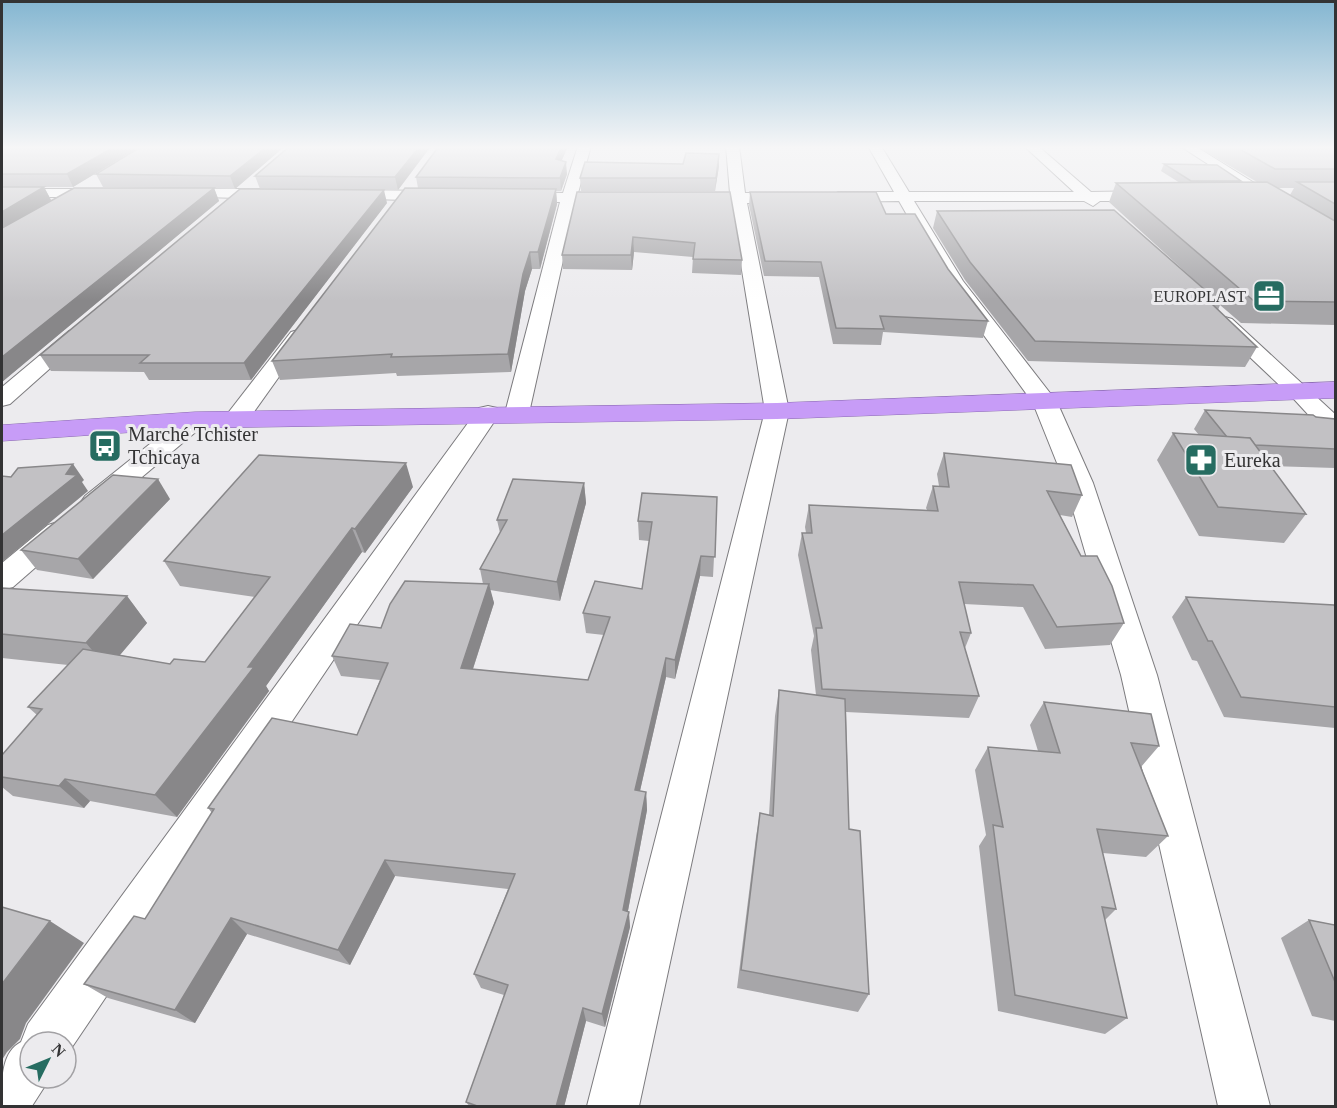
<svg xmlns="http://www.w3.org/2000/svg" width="1337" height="1108" viewBox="0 0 1337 1108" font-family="Georgia,serif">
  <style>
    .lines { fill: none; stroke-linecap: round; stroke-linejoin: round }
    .minor-casing { stroke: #7c7b7e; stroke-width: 2 }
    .trunk-casing { stroke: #8a68b1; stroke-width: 1 }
    .minor { fill: #fff; fill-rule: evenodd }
    .trunk { fill: #c79cf7; fill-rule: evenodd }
    .wall { fill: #a7a6a9; fill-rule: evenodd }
    .shaded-wall { fill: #888789 }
    .building { fill: #c2c1c4; stroke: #888789; stroke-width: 1.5 }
    .labels { text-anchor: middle; stroke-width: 6; stroke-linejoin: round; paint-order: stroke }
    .far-poi-label { font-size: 16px; fill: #333334; stroke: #ecebee; text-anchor: end }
    .poi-label { font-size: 20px; fill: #333334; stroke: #ecebee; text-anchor: start }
  </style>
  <rect width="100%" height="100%" fill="#ecebee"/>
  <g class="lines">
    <g class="minor-casing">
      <g id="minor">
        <polygon points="578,146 591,146 578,193 616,193 624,198 616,203 576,202 529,413 526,418 517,420 508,418 505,413 560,202 514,202 506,197 514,192 563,193"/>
        <polygon points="726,146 739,146 745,193 790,193 798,198 790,203 747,203 789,411 639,1106 587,1106 765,411 731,203 691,203 683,198 691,193 730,193"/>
        <polygon points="868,146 881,146 909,192 1074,192 1024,146 1038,146 1091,192 1150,191 1158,196 1150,201 1100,201 1093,206 1084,201 914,201 963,281 1057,402 1093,483 1157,675 1270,1106 1218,1106 1121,675 1065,483 1033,403 946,283 899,201 838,202 830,197 838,192 894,192"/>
        <polygon points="1180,146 1195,146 1336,234 1336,247"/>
        <polygon points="2,189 103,189 110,193 103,197 2,197"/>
        <polygon points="175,189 274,189 282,194 274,199 170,196 168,193 170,190"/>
        <polygon points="343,190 439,191 447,196 439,201 338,198 335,195"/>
        <polygon points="1225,317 1232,319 1336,415 1336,437 1327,435 1292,397 1218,327 1215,323 1218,319"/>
        <polygon points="76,329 83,331 86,335 83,339 10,404 2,406 2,387 69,331"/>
        <polygon points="298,330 305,332 308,336 246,423 237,425 228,423 225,418 228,413 291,332"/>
        <path d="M488,406L497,408L500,413L66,1056V1042H30V1078H50L32,1106H2C2,1083 0,1053 21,1042L28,1024L479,408Z"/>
        <polygon points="195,413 204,415 207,420 204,425 105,508 95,511 85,508 81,502 85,496 186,415"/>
        <polygon points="58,522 68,525 73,532 68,539 13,587 2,590 2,563 48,525"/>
      </g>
    </g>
    <g class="trunk-casing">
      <polygon id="trunk" points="1336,382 1336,398 777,419 195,428 2,441 2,425 195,412 777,403"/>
    </g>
    <use href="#minor" class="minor"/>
    <use href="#trunk" class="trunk"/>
  </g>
  <g class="wall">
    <polygon points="2,146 141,146 73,187 6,187 44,187 51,200 214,188 219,201 2,382"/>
    <polygon points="285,146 235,189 103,187 96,174"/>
    <polygon points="431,146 398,190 260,189 255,176"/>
    <polygon points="568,146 562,160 567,174 561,191 556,191 557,204 540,269 532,269 525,291 511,372 397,376 396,373 280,380 272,361 418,188 416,177"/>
    <path d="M1196,146H1335V325L1241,323L1220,305L1218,310L1257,347L1245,367L1028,361L965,280L933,228L937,211L1203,288L1109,202L1116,183H1180L1161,171L1164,164L1241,181L1240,183L1257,182ZM1277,188H1294L1290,195Z"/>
    <polygon points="683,164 719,166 715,191 581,191 580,178"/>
    <polygon points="577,192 742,260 741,275 692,273 693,257 634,252 632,270 563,269 562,255"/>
    <polygon points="750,192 886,214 948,269 988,321 983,338 883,332 881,345 833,344 819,277 764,276 749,205"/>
    <polygon points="387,203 251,380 149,380 144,372 51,371 40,355"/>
    <polygon points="1205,410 1335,419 1335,468 1270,466 1306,514 1284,543 1199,536 1157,460 1173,433 1199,435 1194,429"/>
    <polygon points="944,453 1082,495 1072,517 1060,515 1081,556 1124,623 1110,645 1045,649 1023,607 964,604 971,633 965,648 979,696 969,718 846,712 849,829 869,994 858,1012 737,988 756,837 760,813 769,815 775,716 779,690 816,695 811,650 814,636 798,555 802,533 806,533 805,527 809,505 927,510 926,508 933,486 939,486 937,474"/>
    <polygon points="584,483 586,503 560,601 490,590 494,603 473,669 588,680 604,635 586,633 583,613 642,589 649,541 639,540 638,521 717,497 713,577 700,576 675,679 666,677 640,791 646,792 647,810 628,911 630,927 605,1027 586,1021 564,1107 470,1107 466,1102 504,995 481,988 474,974 508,889 395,876 350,965 247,934 195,1023 108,998 84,984 145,919 212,813 208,808 357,735 380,680 341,676 332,656 381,628 483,584 480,569 500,533 497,520"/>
    <polygon points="413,487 365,553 362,552 266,686 269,691 177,817 90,801 84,808 13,796 2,787 2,755 37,715 28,707 68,665 2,658 2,588 127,596 147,623 120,655 170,664 205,662 255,597 180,586 164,561"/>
    <polygon points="170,499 93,579 37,570 21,550"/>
    <polygon points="1186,597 1335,607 1335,728 1224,717 1197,661 1192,660 1172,617"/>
    <polygon points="1044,702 1159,746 1141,767 1168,836 1146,857 1103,853 1116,909 1105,920 1127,1018 1105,1034 998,1011 979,846 986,835 975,770 988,747 1038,751 1030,725"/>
    <polygon points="1309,920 1335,925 1335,1021 1312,1016 1281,938"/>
  </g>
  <g class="shaded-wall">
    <polygon points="116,146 141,146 73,187 67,174"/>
    <polygon points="268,146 285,146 235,189 230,176"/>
    <polygon points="420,146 431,146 398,190 395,177"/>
    <polygon points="562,146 568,146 557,171 556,159"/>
    <polygon points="719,154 719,166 715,191 716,178"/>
    <polygon points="566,162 567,174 561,191 560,178"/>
    <polygon points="44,187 51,200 2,230 2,212"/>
    <polygon points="214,188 219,201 2,382 2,357"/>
    <polygon points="556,189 557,204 540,269 538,252"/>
    <polygon points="384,190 387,203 251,380 244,363"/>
    <polygon points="633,237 634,252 632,270 631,255"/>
    <polygon points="530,252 532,269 525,291 511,372 508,354 523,274"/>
    <polygon points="406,463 413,487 365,553 355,529"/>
    <polygon points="73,464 84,480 82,482 88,491 2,562 2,535 66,474"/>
    <polygon points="158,479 170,499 93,579 78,559"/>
    <polygon points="584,483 586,503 560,601 557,582"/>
    <polygon points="352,528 362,552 266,686 269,691 177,817 155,795 248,667"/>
    <polygon points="701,556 700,576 675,679 675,660"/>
    <polygon points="489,584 494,603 467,687 461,668"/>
    <polygon points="127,596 147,623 108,669 86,643"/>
    <polygon points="666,658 666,677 636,808 635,790"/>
    <polygon points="65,779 90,801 84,808 59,786"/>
    <polygon points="646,792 647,810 625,926 623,910"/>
    <polygon points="385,860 395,876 350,965 338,950"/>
    <polygon points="629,912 630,927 605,1027 602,1014"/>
    <polygon points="231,918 247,934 195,1023 175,1010"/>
    <polygon points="50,921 84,943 26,1023 20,1039 7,1052 2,1060 2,984"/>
    <polygon points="583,1008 586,1021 564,1107 556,1107"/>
  </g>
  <g class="building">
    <polygon points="2,146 116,146 67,174 2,174"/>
    <polygon points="142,146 268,146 230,176 96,174"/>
    <polygon points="290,146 420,146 395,177 255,176"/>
    <polygon points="439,146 562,146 556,159 566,162 560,178 416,177"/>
    <polygon points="1234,146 1335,146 1335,169 1275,169"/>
    <polygon points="686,153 719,154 716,178 580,178 585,162 683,164"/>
    <polygon points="1164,164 1217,165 1241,181 1191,181"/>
    <polygon points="1267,182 1335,221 1335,302 1254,301 1116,183"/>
    <polygon points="1297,182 1335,182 1335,204"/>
    <polygon points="2,187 44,187 2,212"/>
    <polygon points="74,188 214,188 2,357 2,228"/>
    <polygon points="405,188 556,189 538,252 530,252 523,274 508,354 391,357 392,354 272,361"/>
    <polygon points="240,189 384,190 244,363 140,363 149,355 40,355"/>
    <polygon points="577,192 730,192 742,260 693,259 695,243 633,237 631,255 562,255"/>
    <polygon points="750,192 876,192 886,214 915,214 948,269 988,321 880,316 884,329 836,328 821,262 765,261"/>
    <polygon points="1114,210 1221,304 1212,304 1257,347 1035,341 970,262 937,211"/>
    <polygon points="1205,410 1313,415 1316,417 1335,419 1335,449 1255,445 1250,438 1227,437"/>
    <polygon points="1173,433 1250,438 1306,514 1218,507"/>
    <polygon points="944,453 1071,465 1082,495 1047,491 1081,556 1097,556 1112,586 1124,623 1057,627 1033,585 959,582 971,633 960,632 979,696 822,689 816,628 822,628 802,533 812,533 809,505 938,511 933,486 949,487"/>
    <polygon points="259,455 406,463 355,529 352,528 248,667 254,667 155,795 65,779 59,786 2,777 2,755 42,709 28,707 83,649 170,664 174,659 205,662 270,577 164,561"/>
    <polygon points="73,464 66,474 77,475 2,535 2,476 11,477 18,468"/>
    <polygon points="113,475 158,479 78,559 21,550"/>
    <polygon points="513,479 584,483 557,582 480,569 507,520 497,520"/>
    <polygon points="642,493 717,497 715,557 701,556 675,660 666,658 635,790 646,792 623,910 629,912 602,1014 583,1008 556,1107 480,1107 466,1102 508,985 474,974 515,874 385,860 338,950 231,918 175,1010 84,984 134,916 145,919 214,809 208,808 272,718 357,735 388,663 332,656 350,624 381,628 390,604 405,581 489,584 461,668 588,680 610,617 583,613 595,581 642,589 652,522 638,521"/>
    <polygon points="2,588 127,596 86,643 2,634"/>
    <polygon points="1186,597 1334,605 1335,607 1335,707 1241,697 1212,641 1208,641"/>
    <polygon points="779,690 845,699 849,829 860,831 869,994 741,970 760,813 773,816"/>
    <polygon points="1044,702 1151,714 1159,746 1131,743 1168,836 1097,829 1116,909 1102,907 1127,1018 1015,995 993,825 1003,827 988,747 1060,753"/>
    <polygon points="2,907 50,921 2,984"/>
    <polygon points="1309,920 1335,925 1335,982"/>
  </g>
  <linearGradient id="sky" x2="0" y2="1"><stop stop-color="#84b6d1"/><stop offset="0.49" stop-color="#f6f6f7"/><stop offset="1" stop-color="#f6f6f7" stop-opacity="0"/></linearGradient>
  <rect width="1337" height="301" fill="url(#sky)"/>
  <defs>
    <g id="office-square" transform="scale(1.725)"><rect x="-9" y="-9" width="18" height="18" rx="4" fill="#266c61" stroke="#ecebee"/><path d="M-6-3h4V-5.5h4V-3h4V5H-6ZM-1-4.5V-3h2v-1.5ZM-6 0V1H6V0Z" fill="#fff"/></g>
    <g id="bus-square" transform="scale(1.725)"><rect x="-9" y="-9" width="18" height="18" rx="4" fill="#266c61" stroke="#ecebee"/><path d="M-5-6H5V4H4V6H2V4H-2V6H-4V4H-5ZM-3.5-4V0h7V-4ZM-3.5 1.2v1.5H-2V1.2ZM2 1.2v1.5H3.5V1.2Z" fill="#fff"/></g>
    <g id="pharmacy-square" transform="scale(1.725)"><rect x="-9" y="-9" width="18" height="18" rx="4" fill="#266c61" stroke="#ecebee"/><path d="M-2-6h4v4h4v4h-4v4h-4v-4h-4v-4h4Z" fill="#fff"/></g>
  </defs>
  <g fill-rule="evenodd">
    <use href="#office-square" x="1269" y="296"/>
    <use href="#bus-square" x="105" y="446"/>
    <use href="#pharmacy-square" x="1201" y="460"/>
  </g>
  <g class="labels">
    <g class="far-poi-label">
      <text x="1246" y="302">EUROPLAST</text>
    </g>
    <g class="poi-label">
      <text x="128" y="441">Marché Tchister<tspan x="128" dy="23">Tchicaya</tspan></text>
      <text x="1224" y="467">Eureka</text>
    </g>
  </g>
  <rect width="1337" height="1108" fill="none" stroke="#333334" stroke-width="6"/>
  <g transform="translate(48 1060) rotate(47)"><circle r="28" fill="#ecebee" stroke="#a2a1a4" stroke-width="1.5"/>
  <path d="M0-4.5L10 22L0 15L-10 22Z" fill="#266c61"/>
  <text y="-9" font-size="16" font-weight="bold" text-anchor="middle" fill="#333334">N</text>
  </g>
</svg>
